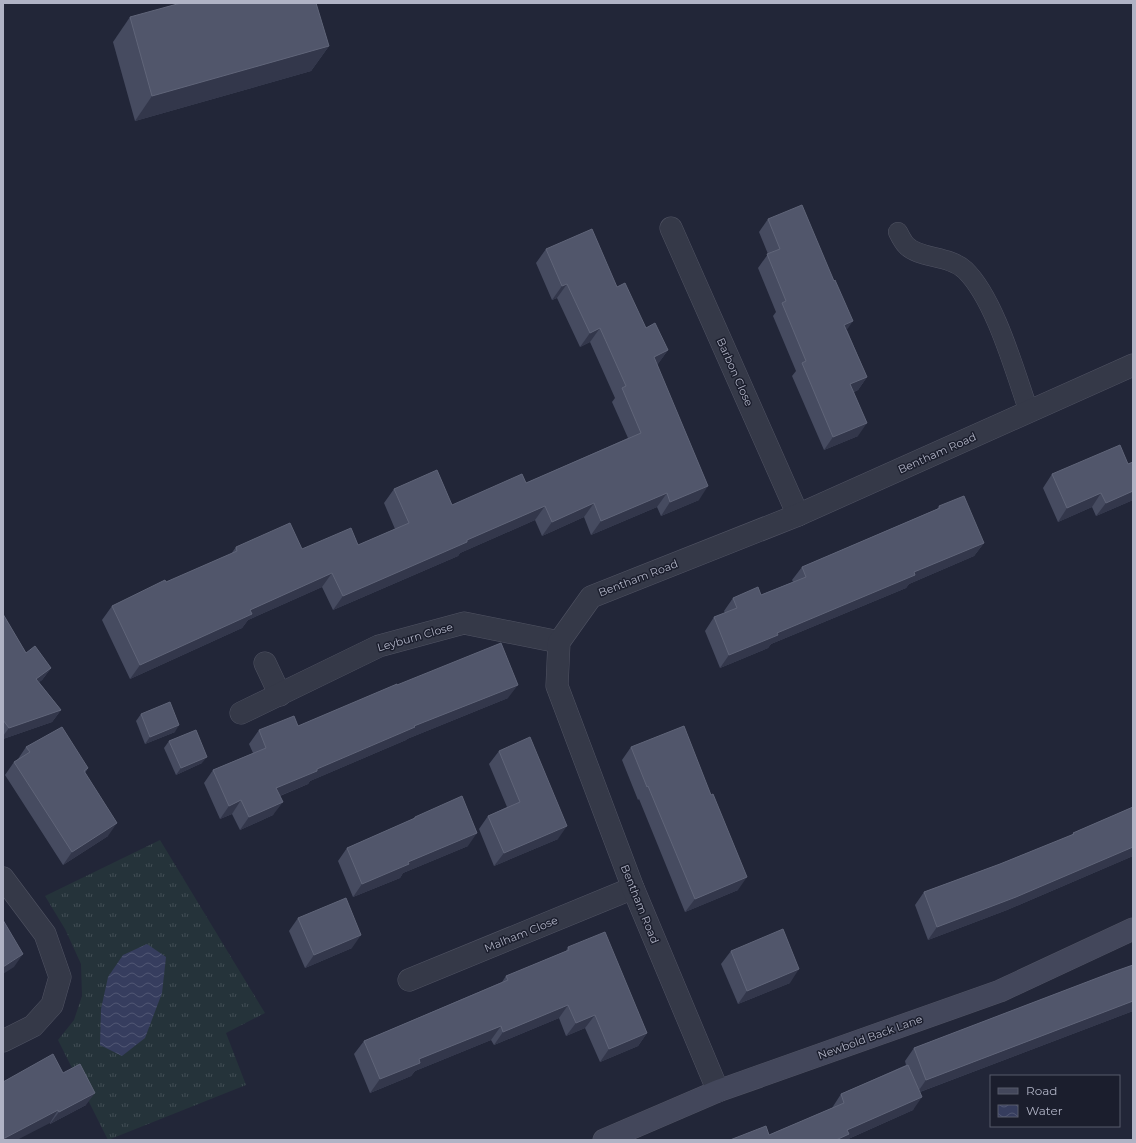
<svg xmlns="http://www.w3.org/2000/svg" width="1136" height="1143" viewBox="0 0 1136 1143" font-family="Montserrat,sans-serif">
  <style>
    .grass { fill: url(#grass-tufts) }
    .water { fill: url(#water-waves) }
    .lines { fill: none; stroke-linecap: round; stroke-linejoin: round }
    .lane-casing { stroke: #505363; stroke-width: 20 }
    .street-casing { stroke: #505363; stroke-width: 23 }
    .secondary-casing { stroke: #505363; stroke-width: 23 }
    .lane { stroke: #353948; stroke-width: 19 }
    .street { stroke: #353948; stroke-width: 22 }
    .secondary { stroke: #43475b; stroke-width: 22 }
    .wall { fill: #464b60 }
    .shaded-wall { fill: #33374b }
    .building { fill: #51566b; stroke: #606579 }
    .labels { text-anchor: middle; stroke-width: 3; stroke-linejoin: round; paint-order: stroke }
    .street-label { font-size: 11px; fill: #b0b3c5; stroke: #1b1e2d }
  </style>
  <defs>
    <pattern id="grass-tufts" width="24" height="20" patternUnits="userSpaceOnUse"><rect width="24" height="20" fill="#25333a"/><path d="M3 7l-1-3M5 7V3M7 7l1-3M15 17l-1-3M17 17v-4M19 17l1-3" fill="none" stroke="#424e55"/></pattern>
    <pattern id="water-waves" width="16" height="10" patternUnits="userSpaceOnUse"><rect width="16" height="10" fill="#363d5e"/><path d="M0 5q4-4 8 0t8 0" fill="none" stroke="#515774"/></pattern>
  </defs>
  <rect width="100%" height="100%" fill="#222638"/>
  <polygon class="grass" points="160,840 265,1013 226,1033 246,1085 108,1140 58,1040 74,1020 82,996 81,964 65,929 45,896"/>
  <polygon class="water" points="147,944 166,957 162,993 145,1038 122,1056 100,1045 101,1009 108,977 123,955"/>
  <g class="lines">
    <g class="lane-casing">
      <path id="lane" d="M898,232C900,236 903,242 906,245C918,259 949,255 965,270C995,299 1015,372 1029,412"/>
    </g>
    <g class="street-casing">
      <g id="street">
        <polyline points="671,228 798,515"/>
        <polyline points="265,663 280,695"/>
        <polyline points="241,713 379,646 464,623 559,642"/>
        <polyline points="3,878 45,934 60,977 52,1005 33,1026 3,1041"/>
        <polyline points="409,980 633,888"/>
        <polyline points="718,1091 633,888 557,686 559,642 591,597 798,515 1133,365"/>
      </g>
    </g>
    <g class="secondary-casing">
      <polyline id="secondary" points="604,1140 718,1091 1000,991 1133,929"/>
    </g>
    <use href="#lane" class="lane"/>
    <use href="#street" class="street"/>
    <use href="#secondary" class="secondary"/>
  </g>
  <g class="wall">
    <polygon points="130,17 329,46 311,71 135,121 113,42"/>
    <polygon points="768,219 847,330 867,377 858,390 854,392 858,436 824,450 792,376 796,371 773,316 776,312 758,268 768,254 759,232"/>
    <polygon points="546,249 617,287 646,328 668,350 657,365 699,500 661,516 657,507 591,535 584,517 542,536 535,520 460,553 458,556 333,610 322,587 248,620 242,628 130,679 102,620 112,606 231,554 236,547 302,549 358,545 395,529 384,503 394,489 452,505 526,483 628,438 612,402 615,398 590,342 580,347 557,298 552,300 536,263"/>
    <polygon points="1133,462 1133,500 1096,516 1092,507 1058,522 1043,488 1052,474 1128,464"/>
    <polygon points="939,506 984,543 974,556 909,584 906,588 771,644 768,648 720,668 705,631 714,617 725,613 724,611 733,598 761,595 793,582 792,580 802,567 937,509"/>
    <polygon points="3,614 26,653 51,668 42,680 39,682 61,710 52,722 3,739"/>
    <polygon points="397,685 508,698 407,739 406,740 310,781 308,784 280,796 273,815 240,830 232,814 220,819 204,783 213,770 253,753 249,744 259,730 298,726"/>
    <polygon points="141,714 175,732 145,744 136,721"/>
    <polygon points="169,741 202,763 176,775 164,748"/>
    <polygon points="26,747 88,768 85,773 108,836 63,865 5,775 14,762 18,759"/>
    <polygon points="631,747 738,890 685,912 639,799 638,800 622,760"/>
    <polygon points="499,751 558,839 494,866 479,829 488,816 507,807 489,764"/>
    <polygon points="1133,807 1133,856 1007,910 928,940 915,905 924,892 1000,864 1072,835 1073,833"/>
    <polygon points="415,817 468,846 403,873 400,878 353,897 338,861 347,848 413,819"/>
    <polygon points="298,918 352,948 305,968 289,931"/>
    <polygon points="568,947 647,1033 638,1046 600,1062 585,1028 566,1036 559,1018 494,1045 491,1040 415,1071 411,1076 370,1093 354,1054 364,1041 502,982 506,976 566,951"/>
    <polygon points="731,951 790,983 738,1004 721,964"/>
    <polygon points="1133,965 1133,1011 920,1092 913,1110 846,1140 730,1140 769,1135 832,1108 841,1094 906,1065 905,1061 914,1048"/>
    <polygon points="63,1073 86,1105 50,1124 50,1123"/>
  </g>
  <g class="shaded-wall">
    <polygon points="329,46 311,71 135,121 152,96"/>
    <polygon points="567,284 557,298 552,300 562,286"/>
    <polygon points="853,321 844,334 844,325"/>
    <polygon points="600,328 590,342 580,347 590,333"/>
    <polygon points="668,350 658,364 644,371 654,357"/>
    <polygon points="867,377 858,390 841,397 850,384"/>
    <polygon points="867,423 858,436 824,450 833,437"/>
    <polygon points="708,486 699,500 661,516 670,502"/>
    <polygon points="1133,491 1133,500 1096,516 1106,503"/>
    <polygon points="667,493 657,507 591,535 601,521"/>
    <polygon points="1101,493 1092,507 1058,522 1067,508"/>
    <polygon points="594,503 584,517 542,536 552,522"/>
    <polygon points="545,506 535,520 460,553 458,556 333,610 343,596 467,540"/>
    <polygon points="984,543 974,556 909,584 906,588 771,644 768,648 720,668 729,655 777,633 914,572"/>
    <polygon points="332,573 322,587 248,620 242,628 130,679 140,665 250,610"/>
    <polygon points="51,668 42,680 28,690 36,679"/>
    <polygon points="518,685 508,698 407,739 406,740 310,781 308,784 267,801 276,788 317,769 414,726"/>
    <polygon points="61,710 52,722 3,739 3,736 9,728"/>
    <polygon points="179,725 175,732 145,744 150,737"/>
    <polygon points="207,757 202,763 176,775 181,768"/>
    <polygon points="241,800 232,814 220,819 229,806"/>
    <polygon points="283,802 273,815 240,830 249,817"/>
    <polygon points="117,823 108,836 63,865 72,852"/>
    <polygon points="567,826 558,839 494,866 504,853"/>
    <polygon points="477,833 468,846 403,873 400,878 353,897 362,884 408,862"/>
    <polygon points="1133,847 1133,856 1007,910 928,940 937,927"/>
    <polygon points="747,877 738,890 685,912 695,899"/>
    <polygon points="361,935 352,948 305,968 314,955"/>
    <polygon points="23,954 14,967 3,974 3,967"/>
    <polygon points="799,969 790,983 738,1004 747,991"/>
    <polygon points="1133,1001 1133,1011 917,1093 926,1080"/>
    <polygon points="568,1005 559,1018 494,1045 503,1032"/>
    <polygon points="595,1015 585,1028 566,1036 576,1023"/>
    <polygon points="501,1026 491,1040 415,1071 411,1076 370,1093 380,1079 419,1059"/>
    <polygon points="647,1033 638,1046 600,1062 609,1049"/>
    <polygon points="95,1093 86,1105 50,1124 59,1112"/>
    <polygon points="922,1097 913,1110 846,1140 836,1140 847,1130"/>
    <polygon points="58,1110 50,1123 17,1140 3,1140 3,1139"/>
  </g>
  <g class="building">
    <polygon points="181,3 316,3 329,46 152,96 130,17"/>
    <polygon points="802,205 834,281 835,280 853,321 844,325 867,377 850,384 867,423 833,437 802,363 806,361 782,303 786,301 767,254 780,249 768,219"/>
    <polygon points="592,229 617,287 625,283 646,328 655,323 668,350 654,357 708,486 670,502 667,493 601,521 594,503 552,522 545,506 467,540 467,542 343,596 332,573 250,610 252,614 140,665 112,606 165,580 166,582 237,551 236,547 290,523 302,549 351,528 358,545 409,523 394,489 437,470 452,505 522,474 526,483 641,433 622,388 626,386 600,328 590,333 567,284 562,286 546,249"/>
    <polygon points="1120,445 1128,464 1133,462 1133,491 1106,503 1101,493 1067,508 1052,474"/>
    <polygon points="964,496 984,543 914,572 915,575 777,633 778,635 729,655 714,617 737,608 733,598 758,587 761,595 806,577 802,567 940,508 939,506"/>
    <polygon points="3,614 26,653 35,646 51,668 36,679 61,710 9,728 3,720"/>
    <polygon points="501,643 518,685 414,726 415,727 317,769 317,771 276,788 283,802 249,817 241,800 229,806 213,770 266,748 259,730 294,716 298,726 397,684 397,685"/>
    <polygon points="170,702 179,725 150,737 141,714"/>
    <polygon points="684,726 711,795 713,794 747,877 695,899 648,786 647,787 631,747"/>
    <polygon points="62,727 88,768 84,771 117,823 72,852 14,762 30,752 26,747"/>
    <polygon points="196,730 207,757 181,768 169,741"/>
    <polygon points="530,737 567,826 504,853 488,816 520,802 499,751"/>
    <polygon points="462,796 477,833 408,862 409,864 362,884 347,848 415,818 415,817"/>
    <polygon points="1133,807 1133,847 1016,897 937,927 924,892 1000,864 1074,834 1073,833"/>
    <polygon points="346,898 361,935 314,955 298,918"/>
    <polygon points="3,920 23,954 3,967"/>
    <polygon points="783,929 799,969 747,991 731,951"/>
    <polygon points="605,932 647,1033 609,1049 595,1015 576,1023 568,1005 503,1032 501,1026 419,1059 420,1063 380,1079 364,1041 508,980 506,976 569,950 568,947"/>
    <polygon points="1133,965 1133,1001 926,1080 914,1048 1113,972"/>
    <polygon points="53,1054 63,1073 80,1064 95,1093 59,1112 58,1110 3,1139 3,1082"/>
    <polygon points="908,1065 922,1097 847,1130 849,1134 836,1140 730,1140 766,1126 769,1135 844,1103 841,1094"/>
  </g>
  <g class="labels">
    <g class="street-label">
      <text transform="translate(735 372) rotate(66)" y="4">Barbon Close</text>
      <text transform="translate(937 453) rotate(-24)" y="4">Bentham Road</text>
      <text transform="translate(638 578) rotate(-21)" y="4">Bentham Road</text>
      <text transform="translate(415 637) rotate(-16)" y="4">Leyburn Close</text>
      <text transform="translate(640 904) rotate(68)" y="4">Bentham Road</text>
      <text transform="translate(521 934) rotate(-22)" y="4">Malham Close</text>
      <text transform="translate(870 1037) rotate(-20)" y="4">Newbold Back Lane</text>
    </g>
  </g>
  <rect width="1136" height="1143" fill="none" stroke="#b0b3c5" stroke-width="8"/>
  <rect x="990" y="1075" width="130" height="52" fill="#1b1e2d" stroke="#575a6a"/>
  <rect x="998" y="1088" width="20" height="6" fill="#43475b" stroke="#575a6a"/>
  <text x="1026" y="1095" font-size="12" fill="#b0b3c5">Road</text>
  <rect x="998" y="1105" width="20" height="12" fill="url(#water-waves)" stroke="#575a6a"/>
  <text x="1026" y="1115" font-size="12" fill="#b0b3c5">Water</text>
</svg>
